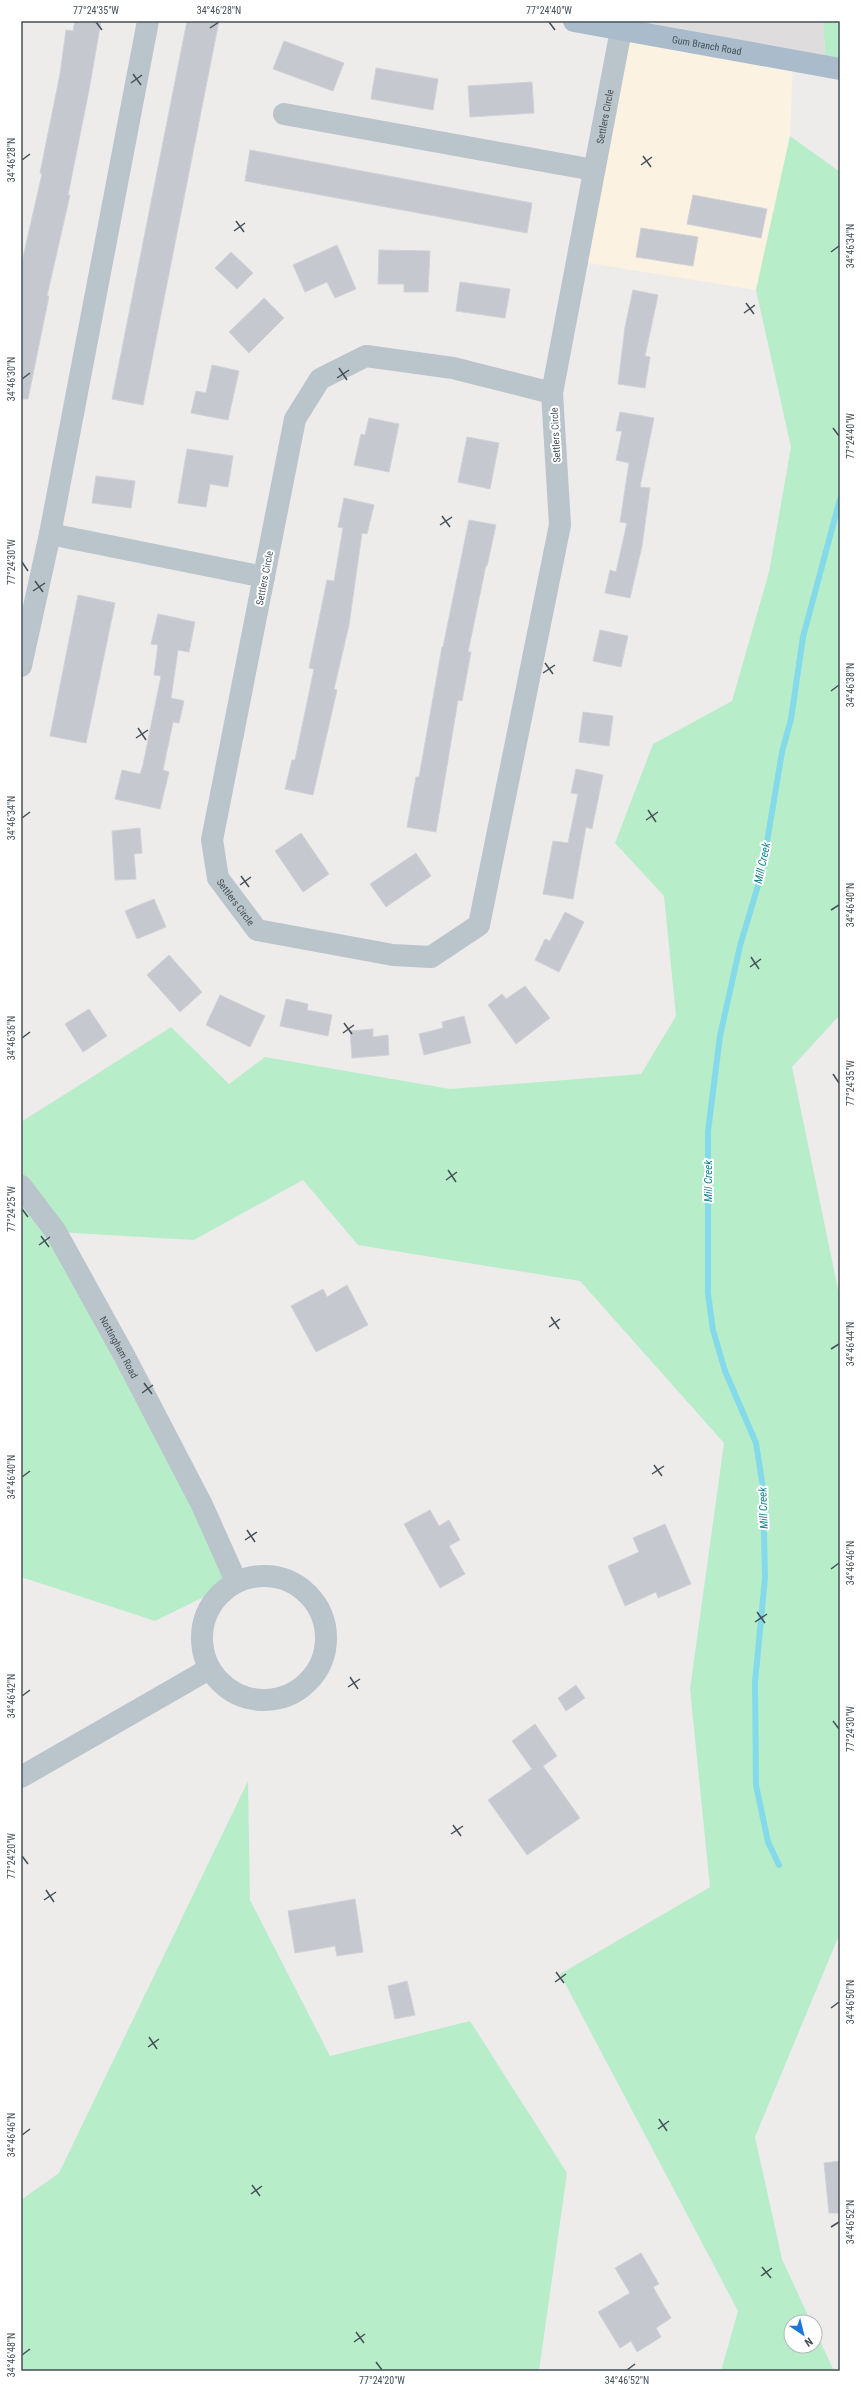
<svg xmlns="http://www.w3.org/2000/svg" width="861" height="2392" viewBox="0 0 861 2392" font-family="'Roboto Condensed',sans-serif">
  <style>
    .commercial { fill: #fbf2e2 }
    .education { fill: #dfdcdd }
    .green { fill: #b8edca }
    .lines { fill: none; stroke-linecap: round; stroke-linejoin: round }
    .stream { stroke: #85daea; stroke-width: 6 }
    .building { fill: #c5c8ce; stroke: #cfd2d7 }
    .street { stroke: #b9c4cb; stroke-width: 22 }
    .primary { stroke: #aabccb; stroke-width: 22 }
    .ticks { fill: none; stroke: #445058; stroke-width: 1.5 }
    .labels { text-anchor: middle; stroke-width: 4; stroke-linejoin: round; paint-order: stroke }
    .street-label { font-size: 10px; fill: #445058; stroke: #fff }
    .water-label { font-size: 11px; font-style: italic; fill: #0e7e93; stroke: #fff }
    .neatline { fill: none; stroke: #445058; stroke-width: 1.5 }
    .ticks-label { font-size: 10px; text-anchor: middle; fill: #445058 }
  </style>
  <rect width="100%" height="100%" fill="#eeebeb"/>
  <polygon class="commercial" points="621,30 793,60 790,136 756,290 570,260"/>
  <polygon class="education" points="574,21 823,21 826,66"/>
  <g class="green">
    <polygon points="823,21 840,21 840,69 826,66"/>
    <polygon points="790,136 840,172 840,1015 792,1067 840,1299 840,1933 755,2137 782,2259 811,2322 791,2322 791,2346 815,2346 815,2330 834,2371 721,2371 738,2311 560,1974 710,1887 690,1689 724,1443 580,1281 358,1245 303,1180 194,1240 56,1232 236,1581 155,1621 21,1577 21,1122 171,1027 229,1084 265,1057 450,1089 641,1074 676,1016 664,896 615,843 653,744 732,701 769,572 791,447 756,290"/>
    <polygon points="248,1781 250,1900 330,2056 470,2021 567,2173 539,2371 21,2371 21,2200 59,2173"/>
  </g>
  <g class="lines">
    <polyline class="stream" points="779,1865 768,1842 756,1785 755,1682 765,1578 763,1488 756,1443 725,1371 713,1330 708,1294 708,1131 720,1036 740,946 762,872 782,752 791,719 803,637 840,499"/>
  </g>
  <g class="building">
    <polygon points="75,21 101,21 89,90 68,195 70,195 47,296 49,296 28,399 21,399 21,266 42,174 40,173 60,74 66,30 73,31"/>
    <polygon points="187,21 219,21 143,405 112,399"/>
    <polygon points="284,41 344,63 333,91 273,69"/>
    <polygon points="376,68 438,79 433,110 371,99"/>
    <polygon points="532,82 534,113 470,117 468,86"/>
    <polygon points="250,150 532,203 527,233 245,181"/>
    <polygon points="693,195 767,209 761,238 687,224"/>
    <polygon points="641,228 698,237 693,266 636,257"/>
    <polygon points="337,245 356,289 335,298 327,282 305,292 293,265"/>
    <polygon points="379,250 430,251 428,292 404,292 404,284 378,284"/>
    <polygon points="231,252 253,273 237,289 215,268"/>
    <polygon points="460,282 510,289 505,318 456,311"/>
    <polygon points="633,290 658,295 645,356 650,357 645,388 618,384 625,327"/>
    <polygon points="264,298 284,318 249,353 229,332"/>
    <polygon points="212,365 239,371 228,420 191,413 196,391 206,393"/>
    <polygon points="620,412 654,418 640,487 650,488 642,546 630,598 605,593 610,570 616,572 627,523 620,522 629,463 616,460 622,431 616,431"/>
    <polygon points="369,418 399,424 389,472 354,465 361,434 365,435"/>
    <polygon points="467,437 499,443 490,489 458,482"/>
    <polygon points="187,449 233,456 228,487 210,484 206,507 178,503"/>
    <polygon points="96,476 135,481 131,508 92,503"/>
    <polygon points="344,498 374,505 367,534 362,533 349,625 334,689 337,690 313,795 285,789 292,760 295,760 314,669 309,668 327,580 334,581 343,528 338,527"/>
    <polygon points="469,520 496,525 487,566 486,565 468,652 471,652 462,701 458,700 436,832 407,827 416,777 419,777 442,647 443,647"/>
    <polygon points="78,595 115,603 86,743 50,736"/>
    <polygon points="158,614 195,622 189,652 178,650 171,698 184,701 179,723 173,722 163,770 169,772 160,809 115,799 122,770 140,774 143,765 161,676 154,675 158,645 151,644"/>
    <polygon points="600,630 628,636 621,667 593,661"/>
    <polygon points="583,712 613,716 609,746 579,742"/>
    <polygon points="576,769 603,775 592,829 586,827 573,899 543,894 553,841 568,843 578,794 571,793"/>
    <polygon points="140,828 142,853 134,854 136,879 115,880 112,831"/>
    <polygon points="301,833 329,874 303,892 275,851"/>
    <polygon points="416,853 431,876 386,907 370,884"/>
    <polygon points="154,899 166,927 137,939 125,911"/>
    <polygon points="565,912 584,922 559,972 535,960 545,939 550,941"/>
    <polygon points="169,955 202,992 180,1012 147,975"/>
    <polygon points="525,986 550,1018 516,1044 488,1005 502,994 506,999"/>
    <polygon points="220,995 265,1016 250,1047 206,1025"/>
    <polygon points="286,999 308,1004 307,1010 332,1015 328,1036 280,1026"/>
    <polygon points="89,1009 107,1036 83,1052 65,1024"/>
    <polygon points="464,1016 471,1043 424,1055 419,1034 443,1028 442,1022"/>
    <polygon points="373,1029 373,1037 388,1035 389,1055 352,1058 350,1031"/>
    <polygon points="347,1285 368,1325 316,1352 291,1306 323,1289 327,1297"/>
    <polygon points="430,1510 439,1526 449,1520 460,1540 449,1546 465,1574 440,1588 404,1524"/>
    <polygon points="665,1524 691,1584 658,1598 656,1592 625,1606 608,1566 639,1552 633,1538"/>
    <polygon points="576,1685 585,1698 566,1711 558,1698"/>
    <polygon points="535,1724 557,1756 543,1766 580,1818 527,1855 488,1800 532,1769 512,1741"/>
    <polygon points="355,1899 363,1952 337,1956 335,1946 295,1953 288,1911"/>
    <polygon points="407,1981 415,2015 395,2019 388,1986"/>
    <polygon points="840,2161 840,2213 829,2213 824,2163"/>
    <polygon points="641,2253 659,2284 653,2287 671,2318 656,2328 661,2337 637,2352 631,2341 620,2348 598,2312 630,2293 615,2268"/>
  </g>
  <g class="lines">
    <g class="street">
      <polyline points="284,114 594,170"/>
      <path id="s1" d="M552,393L453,368L366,356L320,379L295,419L212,840L218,878L257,930L393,955L431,957L479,925L560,525L552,393L621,30"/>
      <polyline points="50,534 264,577"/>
      <polyline points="21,666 50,534 148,21"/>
      <path id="s2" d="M21,1186L56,1232L125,1357L202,1505L236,1581"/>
      <circle cx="264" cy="1638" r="62"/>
      <polyline points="21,1777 209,1669"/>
    </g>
    <path class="primary" id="s3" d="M574,21L840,69"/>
  </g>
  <path class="ticks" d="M96,22L102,30M549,22L555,30M210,28L219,22M133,74L141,85M131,83L142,75M643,156L651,167M22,160L30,154M641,165L652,157M236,221L244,232M234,231L245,223M831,252L839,246M746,303L754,314M744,313L755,305M339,368L347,380M337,378L349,370M22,379L30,373M833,428L839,436M442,516L450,527M440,525L452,517M22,562L28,571M35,581L43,592M33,591L45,583M545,663L553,674M543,673L555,665M831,691L839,685M138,728L146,740M136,738L148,730M648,810L656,822M22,818L30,812M646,820L658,812M241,876L249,887M240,885L251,877M831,910L839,905M751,957L759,969M750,967L761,959M344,1023L352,1034M343,1033L354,1025M22,1038L30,1032M833,1074L839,1083M448,1170L456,1182M446,1180L457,1172M22,1209L28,1217M41,1236L49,1247M39,1245L50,1237M551,1317L559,1329M549,1327L560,1319M831,1349L839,1344M144,1383L152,1394M142,1393L153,1385M654,1465L662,1476M652,1474L664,1466M22,1477L30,1471M247,1530L255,1542M245,1540L257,1532M831,1569L839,1563M757,1612L765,1623M755,1622L767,1614M350,1677L358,1689M348,1687L360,1679M22,1696L30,1690M833,1721L839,1729M453,1825L461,1836M451,1834L463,1826M22,1856L28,1864M46,1890L54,1902M44,1900L56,1892M556,1972L564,1983M555,1982L566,1974M831,2008L839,2002M149,2037L157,2049M148,2047L159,2039M659,2119L667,2131M658,2129L669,2121M22,2135L30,2129M252,2185L260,2196M251,2194L262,2186M831,2227L839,2222M762,2267L771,2278M761,2276L772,2268M356,2332L364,2343M354,2342L365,2334M22,2355L30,2349M376,2362L382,2370M627,2370L635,2364"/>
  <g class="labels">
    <g class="street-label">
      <text dy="4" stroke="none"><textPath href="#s3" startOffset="135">Gum Branch Road</textPath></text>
      <text dy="4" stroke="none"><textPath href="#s1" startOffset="1877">Settlers Circle</textPath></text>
      <text transform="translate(555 435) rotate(-93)" y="4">Settlers Circle</text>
      <text transform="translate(264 578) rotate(-79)" y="4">Settlers Circle</text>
      <text dy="4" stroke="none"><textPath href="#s1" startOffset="786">Settlers Circle</textPath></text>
      <text dy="4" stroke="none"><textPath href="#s2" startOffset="189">Nottingham Road</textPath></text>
    </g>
    <g class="water-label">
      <text transform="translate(762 863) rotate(-78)" y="4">Mill Creek</text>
      <text transform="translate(708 1181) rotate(-90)" y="4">Mill Creek</text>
      <text transform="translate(763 1508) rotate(-92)" y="4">Mill Creek</text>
    </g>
  </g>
  <rect width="861" height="2392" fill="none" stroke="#ffffff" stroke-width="44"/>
  <g transform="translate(803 2334) rotate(145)"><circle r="19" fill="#ffffff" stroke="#b4b9bc"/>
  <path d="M0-3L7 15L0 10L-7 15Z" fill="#1b77d8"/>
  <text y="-6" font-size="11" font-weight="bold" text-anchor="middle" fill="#445058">N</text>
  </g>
  <rect x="22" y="22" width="817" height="2348" class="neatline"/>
  <g class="ticks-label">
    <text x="96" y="14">77°24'35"W</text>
    <text x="219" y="14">34°46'28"N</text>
    <text x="549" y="14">77°24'40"W</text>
    <text transform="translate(11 160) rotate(-90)" y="4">34°46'28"N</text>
    <text transform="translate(850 246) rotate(-90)" y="4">34°46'34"N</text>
    <text transform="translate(11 379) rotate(-90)" y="4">34°46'30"N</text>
    <text transform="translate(850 436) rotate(-90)" y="4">77°24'40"W</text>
    <text transform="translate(11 562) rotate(-90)" y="4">77°24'30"W</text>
    <text transform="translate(850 685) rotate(-90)" y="4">34°46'38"N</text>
    <text transform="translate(11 818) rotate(-90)" y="4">34°46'34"N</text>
    <text transform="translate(850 905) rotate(-90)" y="4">34°46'40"N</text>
    <text transform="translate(11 1038) rotate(-90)" y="4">34°46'36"N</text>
    <text transform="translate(850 1083) rotate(-90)" y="4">77°24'35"W</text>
    <text transform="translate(11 1209) rotate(-90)" y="4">77°24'25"W</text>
    <text transform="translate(850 1344) rotate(-90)" y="4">34°46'44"N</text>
    <text transform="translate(11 1477) rotate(-90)" y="4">34°46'40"N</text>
    <text transform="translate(850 1563) rotate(-90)" y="4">34°46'46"N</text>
    <text transform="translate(11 1696) rotate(-90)" y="4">34°46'42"N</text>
    <text transform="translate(850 1729) rotate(-90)" y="4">77°24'30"W</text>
    <text transform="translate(11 1856) rotate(-90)" y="4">77°24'20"W</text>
    <text transform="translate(850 2002) rotate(-90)" y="4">34°46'50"N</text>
    <text transform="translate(11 2135) rotate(-90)" y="4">34°46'46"N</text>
    <text transform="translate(850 2222) rotate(-90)" y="4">34°46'52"N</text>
    <text transform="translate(11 2355) rotate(-90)" y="4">34°46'48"N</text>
    <text x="382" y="2384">77°24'20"W</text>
    <text x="627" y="2384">34°46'52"N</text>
  </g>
</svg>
